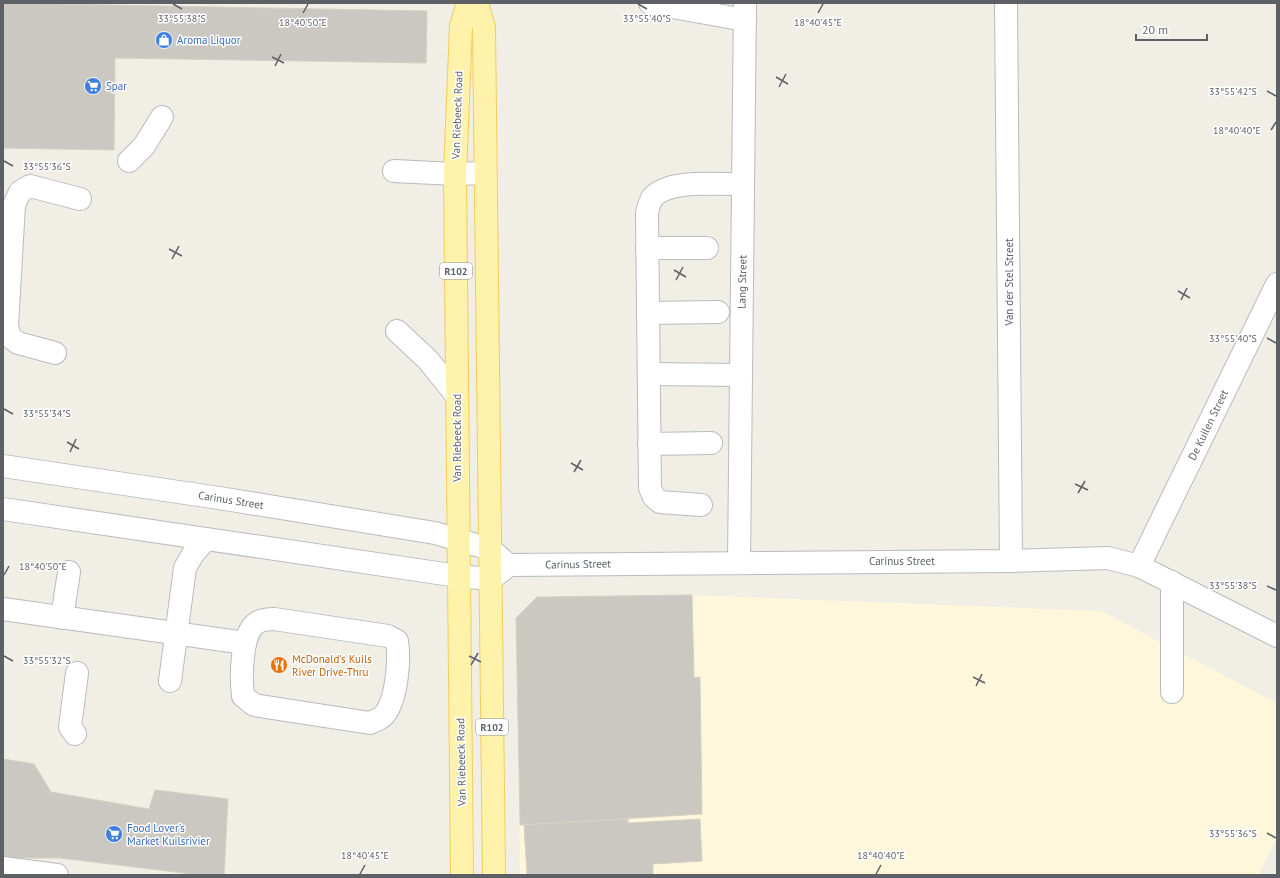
<svg xmlns="http://www.w3.org/2000/svg" width="1280" height="878" viewBox="0 0 1280 878" font-family="'PT Sans',sans-serif">
  <style>
    .commercial { fill: #fff7db }
    .building { fill: #cbc8c2; stroke: #d5d0c3 }
    .lines { fill: none; stroke-linecap: round; stroke-linejoin: round }
    .minor-casing { stroke: #b8bbbf; stroke-width: 24 }
    .major-casing { stroke: #f6cc59; stroke-width: 24 }
    .minor { stroke: #fff; stroke-width: 22 }
    .major { stroke: #fff3ab; stroke-width: 22 }
    .ticks { fill: none; stroke: #5d6166; stroke-width: 1.5 }
    .labels { text-anchor: middle; stroke-width: 3; stroke-linejoin: round; paint-order: stroke }
    .shield { fill: #fff; stroke: #8e9094; stroke-width: 1 }
    .shield-label { font-size: 10px; font-weight: bold; fill: #5d6166 }
    .shop-label { font-size: 11px; fill: #366cbe; stroke: #fff; text-anchor: start }
    .street-label { font-size: 11px; fill: #5d6166; stroke: #fff }
    .food-label { font-size: 11px; fill: #c56008; stroke: #fff; text-anchor: start }
    .ticks-label { font-size: 10px; text-anchor: middle; fill: #5d6166; stroke: #fff; stroke-width: 3; stroke-linejoin: round; paint-order: stroke }
  </style>
  <rect width="100%" height="100%" fill="#f0eee5"/>
  <polygon class="commercial" points="692,595 1101,611 1277,703 1277,837 1259,875 520,875 516,618 537,597"/>
  <g class="building">
    <polygon points="3,3 427,11 426,63 115,58 114,150 3,148"/>
    <polygon points="692,595 694,678 700,677 702,814 520,825 516,618 537,597"/>
    <polygon points="3,759 34,764 51,792 149,809 155,790 228,799 224,875 200,875 60,858 3,858"/>
    <polygon points="628,819 628,823 700,819 702,861 653,864 653,875 525,875 527,874 524,825"/>
  </g>
  <g class="lines">
    <g class="minor-casing">
      <g id="minor">
        <polyline points="650,3 745,20"/>
        <polyline points="1006,3 1011,561"/>
        <polyline points="129,161 144,146 162,117"/>
        <polyline points="394,171 455,174 485,173"/>
        <polyline points="647,248 707,248"/>
        <polyline points="648,313 718,312"/>
        <polyline points="397,331 428,360 457,396"/>
        <polyline points="55,353 18,343 10,337 7,326 14,205 20,192 30,186 80,199"/>
        <polyline points="649,374 741,375"/>
        <polyline points="649,444 711,443"/>
        <polyline points="3,466 219,498 435,533 490,549 504,561"/>
        <path d="M701,505L660,502L654,497L650,488L647,213C648,208 650,202 652,198C669,178 719,185 743,184"/>
        <polyline points="3,509 458,576 491,579 509,565 1011,561 1108,558 1139,566 1277,636"/>
        <polyline points="739,562 745,3"/>
        <polyline points="1139,566 1277,284"/>
        <polyline points="1172,582 1172,692"/>
        <polyline points="3,609 245,643"/>
        <polyline points="62,618 69,572"/>
        <path d="M274,619L388,636L397,641C400,659 397,702 383,716C380,719 374,721 370,723L254,705L243,696C241,679 240,632 258,622C262,620 269,619 274,619Z"/>
        <polyline points="170,681 185,568 193,554 206,539"/>
        <polyline points="75,734 70,727 77,673"/>
        <polyline points="3,868 57,875"/>
      </g>
    </g>
    <g class="major-casing">
      <g id="major">
        <polyline points="477,3 484,28 494,875"/>
        <polyline points="462,875 455,174 461,26 468,3"/>
      </g>
    </g>
    <use href="#minor" class="minor"/>
    <use href="#major" class="major"/>
  </g>
  <path class="ticks" d="M173,4L182,9M638,4L647,9M303,13L308,4M818,13L823,4M272,57L284,63M275,66L281,54M776,77L788,84M779,87L786,74M1267,91L1276,96M1271,130L1276,122M4,161L13,166M169,249L182,256M172,259L179,246M674,270L686,277M676,280L683,267M1178,291L1190,298M1181,300L1187,288M1267,338L1276,343M4,409L13,414M67,442L79,449M70,452L76,439M571,463L583,470M574,472L581,460M1075,484L1088,490M1078,493L1085,481M4,575L9,566M1267,586L1276,590M4,656L13,661M469,656L481,662M471,665L478,653M973,677L985,683M976,686L982,674M1267,833L1276,838M360,874L365,865M876,874L881,865"/>
  <defs>
    <g id="shop-disc" transform="scale(0.9)"><circle r="9.5" fill="#3f7fe0" stroke="#fff"/><path d="M-5-2.5h2.3a2.7 3.5 0 0 1 5.4 0H5L5.5 6h-11ZM-1.5-2.5h3a1.5 2.3 0 0 0-3 0Z" fill="#fff"/></g>
    <g id="supermarket-disc" transform="scale(0.9)"><circle r="9.5" fill="#3f7fe0" stroke="#fff"/><path d="M-6-5.5h2.5l.6 2H6L4.5 2H-2.5L-4.4-4H-6ZM-1.5 3.2a1.3 1.3 0 1 0 .1 0ZM3 3.2a1.3 1.3 0 1 0 .1 0Z" fill="#fff"/></g>
    <g id="restaurant-disc" transform="scale(0.9)"><circle r="9.5" fill="#e8710a" stroke="#fff"/><path d="M-5-6h1v4h1v-4h1v4h1v-4h1v5L-1.5 .5V6h-2V.5L-5-1ZM5-6V6H3V1.5H1.5Q1.5-4 5-6Z" fill="#fff"/></g>
  </defs>
  <g fill-rule="evenodd">
    <use href="#shop-disc" x="164" y="40"/>
    <use href="#supermarket-disc" x="93" y="86"/>
    <use href="#restaurant-disc" x="279" y="665"/>
    <use href="#supermarket-disc" x="114" y="834"/>
  </g>
  <g class="labels">
    <g class="shield">
      <rect x="440" y="263" width="32" height="16" rx="3"/>
      <rect x="476" y="719" width="32" height="16" rx="3"/>
    </g>
    <g class="shield-label">
      <text x="456" y="275">R102</text>
      <text x="492" y="731">R102</text>
    </g>
    <g class="shop-label">
      <text x="177" y="44">Aroma Liquor</text>
      <text x="106" y="90">Spar</text>
      <text x="127" y="832">Food Lover's<tspan x="127" dy="13">Market Kuilsrivier</tspan></text>
    </g>
    <g class="street-label">
      <text transform="translate(457 115) rotate(-88)" y="4">Van Riebeeck Road</text>
      <text transform="translate(742 282) rotate(-89)" y="4">Lang Street</text>
      <text transform="translate(1009 282) rotate(-90)" y="4">Van der Stel Street</text>
      <text transform="translate(1208 425) rotate(-64)" y="4">De Kuilen Street</text>
      <text transform="translate(457 438) rotate(-90)" y="4">Van Riebeeck Road</text>
      <text transform="translate(231 500) rotate(9)" y="4">Carinus Street</text>
      <text x="902" y="565">Carinus Street</text>
      <text transform="translate(578 564) rotate(-1)" y="4">Carinus Street</text>
      <text transform="translate(461 762) rotate(-91)" y="4">Van Riebeeck Road</text>
    </g>
    <g class="food-label">
      <text x="292" y="663">McDonald's Kuils<tspan x="292" dy="13">River Drive-Thru</tspan></text>
    </g>
  </g>
  <g class="ticks-label">
    <text x="182" y="22">33°55'38"S</text>
    <text x="647" y="22">33°55'40"S</text>
    <text x="303" y="26">18°40'50"E</text>
    <text x="818" y="26">18°40'45"E</text>
    <text x="1233" y="95">33°55'42"S</text>
    <text x="1237" y="134">18°40'40"E</text>
    <text x="47" y="170">33°55'36"S</text>
    <text x="1233" y="342">33°55'40"S</text>
    <text x="47" y="417">33°55'34"S</text>
    <text x="43" y="570">18°40'50"E</text>
    <text x="1233" y="589">33°55'38"S</text>
    <text x="47" y="664">33°55'32"S</text>
    <text x="1233" y="837">33°55'36"S</text>
    <text x="365" y="859">18°40'45"E</text>
    <text x="881" y="859">18°40'40"E</text>
  </g>
  <rect width="1280" height="878" fill="none" stroke="#5d6166" stroke-width="8"/>
  <path d="M1136 34v6h71v-6" fill="none" stroke="#5d6166" stroke-width="2"/>
  <text x="1142" y="34" font-size="12" fill="#5d6166" stroke="#ffffff" stroke-width="3" paint-order="stroke">20 m</text>
</svg>
